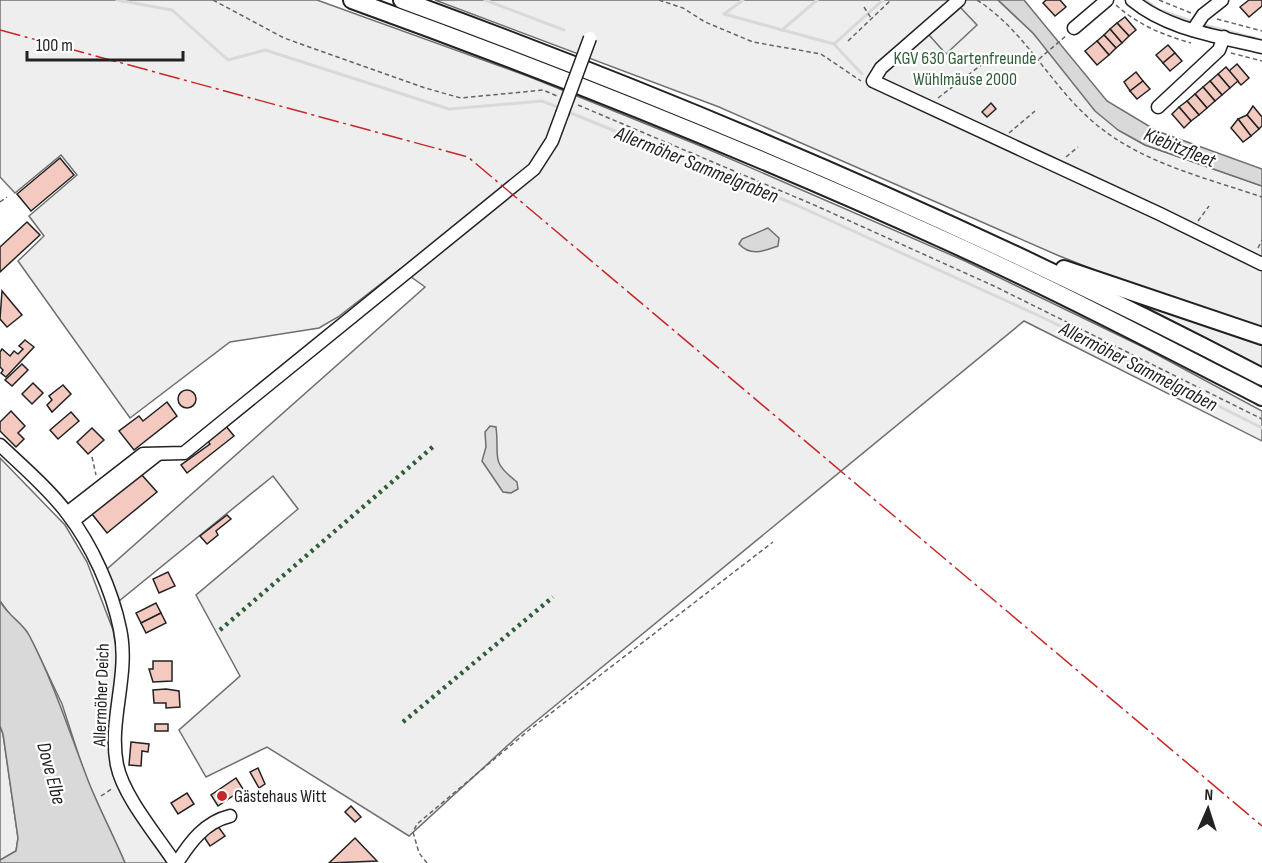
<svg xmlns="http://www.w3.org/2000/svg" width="1262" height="863" viewBox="0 0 1262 863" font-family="'Sofia Sans Condensed',sans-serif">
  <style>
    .green { fill: #eee; stroke: #6f6f6f; stroke-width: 1.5 }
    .parking { fill: #ededed; stroke: #6f6f6f; stroke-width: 1.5 }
    .water { fill: #d9d9d9; stroke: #6f6f6f; stroke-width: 1.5 }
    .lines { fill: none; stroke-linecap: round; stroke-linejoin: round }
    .stream { stroke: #d9d9d9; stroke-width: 3 }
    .building { fill: #f3c9c0; stroke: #222; stroke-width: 1.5 }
    .minor-casing { stroke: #222; stroke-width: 15 }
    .highway-casing { stroke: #222; stroke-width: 20 }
    .path { stroke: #646464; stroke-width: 1.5; stroke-dasharray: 4.5 3; stroke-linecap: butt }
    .minor { stroke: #fff; stroke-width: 12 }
    .highway { stroke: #fff; stroke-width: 16 }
    .minor-bridge-casing { stroke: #222; stroke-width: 15; stroke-linecap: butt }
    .minor-bridge { stroke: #fff; stroke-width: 12 }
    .hedge { stroke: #2f5e38; stroke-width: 4.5; stroke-dasharray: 3 4.5; stroke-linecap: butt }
    .power { stroke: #c62828; stroke-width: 1.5; stroke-dasharray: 21 4.5 3 4.5; stroke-linecap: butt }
    .poi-dot { fill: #c62828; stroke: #fff; stroke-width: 2 }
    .labels { text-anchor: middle; stroke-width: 4.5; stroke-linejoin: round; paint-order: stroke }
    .park-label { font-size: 18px; fill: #2f5e38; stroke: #fff }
    .street-label { font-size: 18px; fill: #222; stroke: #fff }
    .poi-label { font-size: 18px; fill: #222; stroke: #fff; text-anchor: start }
    .water-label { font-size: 20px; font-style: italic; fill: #222; stroke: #fff }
  </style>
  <rect width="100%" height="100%" fill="#fff"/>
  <g class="green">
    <polygon points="0,0 317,0 530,77 703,147 965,261 1143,347 1262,411 1262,441 1024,321 518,736 409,836 267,747 206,777 179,730 240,676 196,595 298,509 273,476 119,601 106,570 425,287 400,269 338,317 319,328 230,342 130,418 18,261 44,236 29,216 77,175 61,155 15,193 0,177"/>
    <polygon points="435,0 998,0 1033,33 1118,130 1145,145 1262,186 1262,329 1147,291 1057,255 719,107"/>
    <polygon points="1130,299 1262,342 1262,367"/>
    <polygon points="0,458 65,525 87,562 113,630 118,660 113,768 168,863 125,863 86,778 62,704 36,649 27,632 17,624 0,601"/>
    <polygon points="0,726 3,734 18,838 16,851 0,860"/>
  </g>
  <polygon class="parking" points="960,7 977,25 946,54 929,35"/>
  <g class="water">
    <polygon points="998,0 1024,0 1107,101 1157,131 1262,169 1262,186 1145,145 1118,130 1095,111 1033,33"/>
    <path d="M768,228L779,238L778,246C764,251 751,257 739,244L742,239Z"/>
    <path d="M490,426L496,427C500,458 489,460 517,482L518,489L511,493L503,492L482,461L486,447L485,432Z"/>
    <path d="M0,601C7,615 23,623 29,635C53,681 68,728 86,775C97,805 113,834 125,863H0V860L16,851L18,838L3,734L0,726Z"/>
  </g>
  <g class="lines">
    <g class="stream">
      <polyline points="117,0 172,10 228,60 265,50 449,109 542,101 560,108"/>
      <polyline points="485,0 564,30"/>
      <polyline points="1145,0 1159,10 1191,21"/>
      <polyline points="724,14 834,44 862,74"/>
      <polyline points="724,14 743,0"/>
      <polyline points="1204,25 1262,40"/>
      <polyline points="782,30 817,0"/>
      <polyline points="834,44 883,0"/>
      <polyline points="566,111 794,204 1046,319 1262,428"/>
    </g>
  </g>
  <g class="building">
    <polygon points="1046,0 1060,0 1066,7 1055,16 1043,3"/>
    <polygon points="1249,0 1262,0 1262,6 1249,17 1240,7"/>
    <polygon points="1125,17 1136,30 1129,36 1117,23"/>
    <polygon points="1117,23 1129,36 1122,43 1110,29"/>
    <polygon points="1110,29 1122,43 1116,48 1104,35"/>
    <polygon points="1104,35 1116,48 1109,55 1097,41"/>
    <polygon points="1097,41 1109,55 1097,65 1085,51"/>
    <polygon points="1168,45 1175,53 1163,63 1156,55"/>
    <polygon points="1175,53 1182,61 1170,71 1163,63"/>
    <polygon points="1237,64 1249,78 1241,85 1229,71"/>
    <polygon points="1226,67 1238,81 1230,88 1218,74"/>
    <polygon points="1136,72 1143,81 1130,91 1124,82"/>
    <polygon points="1218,74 1230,88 1222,95 1210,81"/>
    <polygon points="1143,81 1150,89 1137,99 1130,91"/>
    <polygon points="1210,81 1222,95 1215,101 1203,87"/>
    <polygon points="1203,87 1215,101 1207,108 1195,94"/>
    <polygon points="1195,94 1207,108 1199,115 1187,101"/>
    <polygon points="1187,101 1199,115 1191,121 1179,107"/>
    <polygon points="991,103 996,109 987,117 982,112"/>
    <polygon points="1253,106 1262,117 1262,126 1259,129 1247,115"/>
    <polygon points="1179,107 1191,121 1184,128 1172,114"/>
    <polygon points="1247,115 1259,129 1251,136 1238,119"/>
    <polygon points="1238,119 1251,136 1243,142 1231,128"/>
    <polygon points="60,158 74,175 31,211 17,194"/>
    <polygon points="27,222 40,235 0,272 0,247"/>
    <polygon points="2,291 22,315 7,327 0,319"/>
    <polygon points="25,340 34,347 6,377 1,373 3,370 0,367 0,352 2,349 10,356 14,351 18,354 23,349 19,346"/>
    <polygon points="22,364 28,370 12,386 5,380"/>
    <polygon points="33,383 43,393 32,404 22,394"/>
    <polygon points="63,385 71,394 52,412 47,405 52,400 49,396"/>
    <circle cx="187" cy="399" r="9"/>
    <polygon points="167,402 177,416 134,450 119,431 139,416 143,421"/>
    <polygon points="11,411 25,426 18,433 24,439 16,447 0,431 0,422"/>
    <polygon points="71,412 79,421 58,439 50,430"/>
    <polygon points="225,425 234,436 187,473 181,465 210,444 207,440"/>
    <polygon points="92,428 104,440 88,454 77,442"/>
    <polygon points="141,474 157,492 107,533 92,514"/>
    <polygon points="227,515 231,519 216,531 218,535 207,544 200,536"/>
    <polygon points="168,572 175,586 159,593 153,579"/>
    <polygon points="156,603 161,613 141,623 136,613"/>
    <polygon points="161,613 166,623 146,633 141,623"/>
    <polygon points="153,661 172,661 172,681 153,682 149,669 153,669"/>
    <polygon points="166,689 179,691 180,707 166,708 166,703 154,703 153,690"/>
    <rect x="155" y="724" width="13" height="7"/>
    <polygon points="131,742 149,744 148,752 142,751 141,766 129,765"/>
    <polygon points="258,768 265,784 259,788 250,772"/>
    <polygon points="236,778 243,789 218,806 211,795"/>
    <polygon points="187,793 194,804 178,814 171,803"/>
    <polygon points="351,806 361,817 355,822 345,812"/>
    <polygon points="217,825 225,836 210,846 202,834"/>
    <polygon points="355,838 377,861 329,863"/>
  </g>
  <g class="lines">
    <g class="minor-casing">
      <g id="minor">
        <polyline points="959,0 881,68 873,81 1160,214 1262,264"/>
        <path d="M1132,0C1168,30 1218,36 1262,47"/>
        <polyline points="1074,28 1107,0"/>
        <polyline points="1193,30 1203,15 1222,0"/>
        <polyline points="1158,107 1219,50 1224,37"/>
        <path d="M0,445C23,467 48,488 67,513C92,545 112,590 120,629C130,675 108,720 117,765C123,796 158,837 175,863"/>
        <polyline points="67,513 143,454 184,453 534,169 552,141 562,114"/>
        <polyline points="73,521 158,454"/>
        <path d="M177,863C190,842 205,822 230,816"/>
      </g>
    </g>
    <g class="highway-casing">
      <g id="highway">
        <path d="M352,0C554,73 753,153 949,242C1055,290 1159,344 1262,397"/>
        <path d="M402,0C697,108 984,232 1262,377"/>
        <polyline points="1064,269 1262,336"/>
      </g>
    </g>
    <g class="path">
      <polyline points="213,0 284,38 425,88 461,98 543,90 557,96"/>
      <polyline points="659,0 683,8 705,22 753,42 821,54 861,81"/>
      <path d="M977,0C1025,31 1049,83 1091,120C1138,162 1203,177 1262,197"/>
      <polyline points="1159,0 1191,13"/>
      <path d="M1116,5C1138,25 1163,35 1191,43"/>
      <polyline points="864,7 871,18"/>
      <polyline points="1217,19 1262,31"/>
      <polyline points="848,41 891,0"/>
      <polyline points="1231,53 1262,61"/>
      <polyline points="1039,59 1067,35"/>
      <polyline points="938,98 993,56"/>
      <polyline points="578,105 812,204 994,286 1262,419"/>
      <polyline points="1009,133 1035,111"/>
      <polyline points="1066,157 1078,147"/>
      <polyline points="0,202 7,197"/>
      <polyline points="1198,221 1209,206"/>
      <polyline points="1258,248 1262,240"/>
      <polyline points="92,457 96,475"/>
      <polyline points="101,796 113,788"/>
      <polyline points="427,863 419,853 413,832 417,824 529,730 773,542"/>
    </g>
    <use href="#minor" class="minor"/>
    <use href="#highway" class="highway"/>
    <g class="minor-bridge-casing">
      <polyline id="minor-bridge" points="562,114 590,38"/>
    </g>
    <use href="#minor-bridge" class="minor-bridge"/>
    <g class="hedge">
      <polyline points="220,630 435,445"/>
      <polyline points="403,722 553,597"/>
    </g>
    <polyline class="power" points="0,30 468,157 1262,826"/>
  </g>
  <circle class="poi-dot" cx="222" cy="796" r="6"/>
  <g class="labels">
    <g class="park-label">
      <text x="965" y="64">KGV 630 Gartenfreunde<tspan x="965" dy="21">Wühlmäuse 2000</tspan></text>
    </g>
    <g class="street-label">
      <text transform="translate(101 695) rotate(-88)" y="6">Allermöher Deich</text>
    </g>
    <g class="poi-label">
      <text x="234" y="802">Gästehaus Witt</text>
    </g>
    <g class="water-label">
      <text transform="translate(1180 147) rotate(22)" y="7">Kiebitzfleet</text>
      <text transform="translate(697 164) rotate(22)" y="7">Allermöher Sammelgraben</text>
      <text transform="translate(1139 366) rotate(27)" y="7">Allermöher Sammelgraben</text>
      <text transform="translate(52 773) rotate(75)" y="7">Dove Elbe</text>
    </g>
  </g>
  <g transform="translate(1208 809) rotate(3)" stroke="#ffffff" stroke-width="4.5" paint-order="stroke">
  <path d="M0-4.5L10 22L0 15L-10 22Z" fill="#222222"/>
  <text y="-9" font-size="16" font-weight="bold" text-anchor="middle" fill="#222222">N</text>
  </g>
  <path d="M27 51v9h156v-9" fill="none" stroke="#222222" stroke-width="3"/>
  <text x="36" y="51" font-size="18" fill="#222222" stroke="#ffffff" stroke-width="4.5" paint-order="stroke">100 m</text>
</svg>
